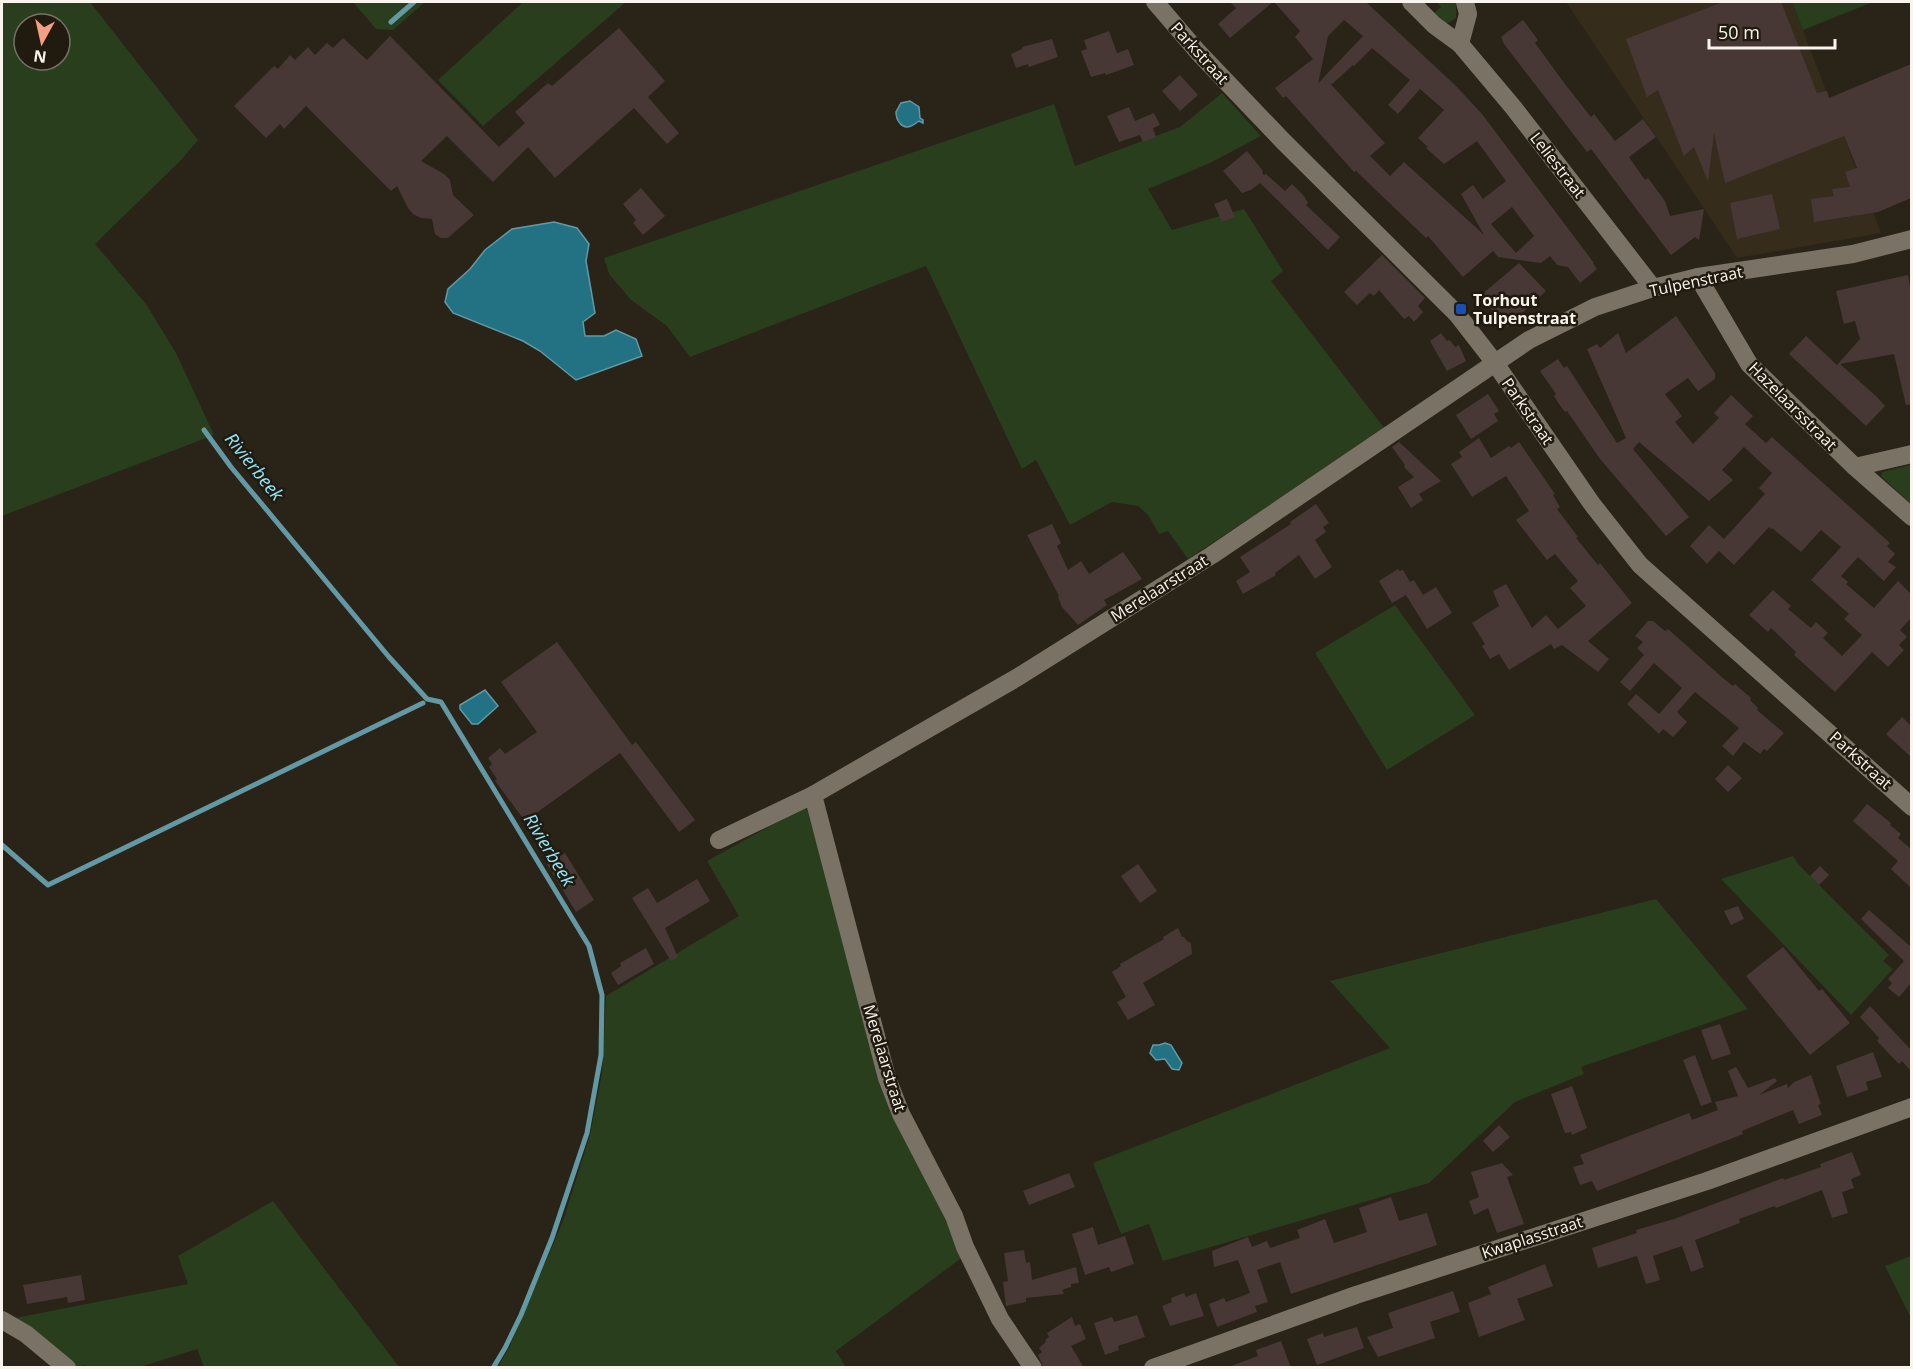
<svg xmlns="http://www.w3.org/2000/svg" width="1913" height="1369" viewBox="0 0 1913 1369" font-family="'Open Sans',sans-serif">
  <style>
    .built { fill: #362c1b }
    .green { fill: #283e1d; fill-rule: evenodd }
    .water { fill: #227284; stroke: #6299a4; stroke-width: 1.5 }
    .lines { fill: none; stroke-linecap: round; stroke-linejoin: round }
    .stream { stroke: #6299a4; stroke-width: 5 }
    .building { fill: #473836; fill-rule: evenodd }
    .minor { stroke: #7a7265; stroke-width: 18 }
    .transit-dot { fill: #1a4fb4; stroke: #201a0f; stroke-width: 2 }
    .labels { text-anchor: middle; stroke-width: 5; stroke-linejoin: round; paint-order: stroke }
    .street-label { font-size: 16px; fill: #f9f4ed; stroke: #201a0f }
    .poi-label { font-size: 16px; font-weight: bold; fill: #f9f4ed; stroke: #201a0f; text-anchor: start }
    .water-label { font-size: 18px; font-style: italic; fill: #90e5fb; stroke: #201a0f }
  </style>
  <rect width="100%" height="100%" fill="#2a2318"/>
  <polygon class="built" points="1566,2 1792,2 1881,233 1737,258"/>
  <g class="green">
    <path d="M2,2H90L198,140L181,160L95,244L146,304L176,353L214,435L2,516ZM24,24H60V60H24Z"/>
    <polygon points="353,2 425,2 393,30 376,29"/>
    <polygon points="523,2 626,2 483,126 438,80"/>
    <polygon points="1436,2 1456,2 1456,18 1448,23 1440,23 1432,15 1441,7"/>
    <polygon points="1792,2 1873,2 1803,30"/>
    <polygon points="1222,93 1261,136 1210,163 1148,189 1172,230 1244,209 1283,271 1271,281 1385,429 1188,559 1168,531 1159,534 1148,515 1138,506 1112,502 1070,525 1036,460 1022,469 926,266 690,357 667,326 631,300 609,274 604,258 1054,104 1075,166 1180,127"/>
    <polygon points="1911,465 1912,465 1911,504 1881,476 1882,472"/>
    <polygon points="1395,605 1475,715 1387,770 1315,653"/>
    <polygon points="806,806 831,892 923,1165 963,1257 836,1351 846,1367 497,1368 510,1346 563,1221 590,1135 602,1073 606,996 739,916 707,861"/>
    <polygon points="1793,856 1799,865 1889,955 1883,961 1893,969 1851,1015 1721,879"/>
    <polygon points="1656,899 1748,1009 1581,1067 1584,1074 1515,1102 1429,1183 1163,1261 1149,1224 1121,1234 1093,1163 1390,1048 1330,981"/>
    <polygon points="273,1201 399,1367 204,1367 197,1349 140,1367 87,1367 84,1365 81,1367 72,1367 10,1319 188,1284 178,1256"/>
    <polygon points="1911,1256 1912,1256 1911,1318 1885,1266"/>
  </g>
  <g class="water">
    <path d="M910,101L919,107L920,118L923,120V123L919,121C916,123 914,125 911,126C902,130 896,120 896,112L901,103Z"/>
    <polygon points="554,222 577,228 589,244 586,261 595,313 583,322 585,336 604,336 616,330 636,339 642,356 576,380 540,351 523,341 453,313 445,302 448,289 470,269 485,250 512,229"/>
    <polygon points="485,690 498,706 478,724 472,724 460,709 460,705"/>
    <polygon points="1165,1043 1171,1045 1182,1063 1179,1070 1172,1069 1165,1059 1156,1060 1150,1053 1153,1045 1159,1045"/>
  </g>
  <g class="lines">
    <g class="stream">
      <polyline points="391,22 414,2"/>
      <polyline points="204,430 231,467 389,657 427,699 441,702 589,946 602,995 601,1055 587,1133 552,1238 521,1315 505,1348 493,1368"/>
      <polyline points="2,845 48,885 423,703"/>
    </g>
  </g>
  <g class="building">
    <polygon points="1230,2 1273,2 1230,38 1218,24 1236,8"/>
    <path d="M1274,2H1366L1457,87L1482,114L1594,263H1593L1597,269L1580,283L1568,267L1557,265L1550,256L1541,263L1498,257L1493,251L1463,277L1428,236L1426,238L1356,171L1354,172L1286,96L1283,98L1275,88L1313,59L1295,37L1300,31ZM1344,20L1363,36L1324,77L1331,85L1353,65L1354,66L1372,48L1410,80L1388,105L1398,114L1420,89L1444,110L1418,138L1428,147L1426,148L1444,164L1477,141L1506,181L1483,199L1473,185L1461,194L1484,235L1404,162L1390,176L1370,156L1385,143L1324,77L1318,84L1328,36ZM1512,207L1534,236L1516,253L1491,224Z"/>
    <polygon points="1723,2 1781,2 1817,93 1827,91 1829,98 1911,64 1911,198 1878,212 1814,222 1811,199 1834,196 1832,189 1850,187 1845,172 1857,168 1844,136 1725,183 1714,133 1708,181 1694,147 1684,156 1658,90 1647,97 1626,39"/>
    <polygon points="1523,20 1538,40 1535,43 1565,84 1591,117 1594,114 1615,141 1643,119 1656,137 1629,157 1645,180 1648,178 1665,201 1670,216 1704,209 1699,240 1695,237 1671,255 1591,149 1587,152 1504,44 1501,37"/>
    <polygon points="619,28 665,81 648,97 679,133 667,144 634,108 555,178 528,147 493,182 447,136 421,161 444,174 450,180 453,195 474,215 448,238 441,238 435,234 432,219 421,218 413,214 408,208 397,186 391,191 306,106 284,129 280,124 266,138 234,106 274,66 278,69 290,55 295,60 308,47 315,55 327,43 333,48 343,38 367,60 390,36 499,147 525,123 515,112 548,83 552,86"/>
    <polygon points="1109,31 1117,53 1128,49 1134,65 1106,75 1105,73 1091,77 1081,51 1087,49 1084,40"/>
    <polygon points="1052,39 1058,57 1029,67 1028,64 1016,68 1011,54 1022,49 1022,47"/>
    <polygon points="1180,75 1198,95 1180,111 1162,91"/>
    <polygon points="1129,107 1135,121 1154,113 1160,125 1153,128 1156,137 1143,142 1140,135 1119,142 1107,116"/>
    <polygon points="1247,151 1263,171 1262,173 1264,175 1266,174 1285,191 1292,184 1304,196 1308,203 1306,205 1340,237 1328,250 1260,183 1251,190 1242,193 1223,171"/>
    <polygon points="641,188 665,216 643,235 633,223 636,220 623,204"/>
    <polygon points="1772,194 1780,229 1737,239 1730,203"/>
    <polygon points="1227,199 1235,217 1222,222 1214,204"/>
    <polygon points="1382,255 1425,298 1418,306 1423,312 1414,322 1409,316 1404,319 1379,290 1374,296 1370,293 1357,305 1344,292"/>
    <polygon points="1519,263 1546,291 1507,327 1480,296"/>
    <polygon points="1908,275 1911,294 1911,404 1906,405 1894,354 1840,364 1877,397 1885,406 1866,426 1789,354 1806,336 1837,365 1860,339 1855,321 1844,324 1836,291"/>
    <polygon points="1676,316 1715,373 1715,379 1698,391 1688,378 1665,394 1682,416 1675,422 1693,444 1719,418 1714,413 1731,395 1753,416 1745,424 1766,443 1772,437 1890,543 1887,546 1895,554 1888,562 1896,567 1884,581 1858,557 1841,576 1848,582 1846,584 1874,608 1898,581 1911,594 1911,618 1900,630 1907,637 1899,645 1904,650 1888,667 1872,652 1835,692 1794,655 1796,652 1771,628 1768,632 1749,615 1773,590 1791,606 1788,609 1811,628 1816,622 1828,633 1823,638 1842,656 1862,635 1844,619 1849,614 1811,580 1841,547 1821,530 1801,552 1772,528 1771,529 1769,527 1734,565 1719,551 1707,564 1690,546 1709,525 1724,539 1765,494 1759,488 1772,473 1744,447 1722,470 1733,480 1709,501 1639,442 1633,449 1689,517 1666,536 1600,459 1567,411 1565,412 1559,404 1554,396 1556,394 1540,371 1558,359 1564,368 1567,366 1617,443 1626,438 1587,349 1597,344 1600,348 1618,333 1626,353"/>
    <polygon points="1441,333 1447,341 1450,340 1455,347 1459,345 1466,361 1447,371 1430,341"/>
    <polygon points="1488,394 1499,411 1494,414 1498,421 1471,439 1456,415"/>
    <polygon points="1479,438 1491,458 1509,446 1511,448 1519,442 1555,494 1553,495 1560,507 1557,509 1578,537 1576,538 1598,565 1600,563 1632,603 1588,641 1609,659 1598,672 1562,645 1554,649 1551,644 1509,670 1499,654 1490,659 1482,646 1485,644 1472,623 1499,606 1493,591 1506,584 1532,628 1546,615 1558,629 1586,606 1570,588 1578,581 1555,554 1547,560 1516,520 1529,511 1506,476 1472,497 1451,464 1462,457 1459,452"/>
    <polygon points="1399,442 1441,481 1419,494 1423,500 1411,508 1398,487 1414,477 1404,467 1405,465 1392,447"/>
    <polygon points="1316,504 1329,523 1323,527 1326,532 1315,540 1332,567 1315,579 1299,555 1275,573 1276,575 1243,594 1236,581 1250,572 1240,557 1291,524 1290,522"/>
    <polygon points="1052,524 1061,543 1057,546 1068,570 1081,561 1089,574 1123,552 1142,579 1104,600 1107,605 1078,625 1062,607 1058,597 1059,596 1027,535"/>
    <polygon points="1398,569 1400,571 1403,570 1410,582 1414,580 1423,595 1436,587 1452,613 1427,629 1406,595 1392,603 1379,581"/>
    <polygon points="1648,621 1653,621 1665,631 1668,629 1724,679 1733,686 1735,684 1751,698 1750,700 1758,708 1757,710 1784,733 1767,751 1764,749 1760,754 1744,742 1733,756 1722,746 1739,728 1695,692 1677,712 1687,722 1673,737 1663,729 1659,734 1627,704 1636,694 1659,714 1682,688 1654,663 1630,691 1620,682 1644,655 1637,648 1643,642 1635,636"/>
    <polygon points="557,642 632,745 636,742 695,820 679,832 620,753 525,821 495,781 497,779 489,767 492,764 488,758 500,748 505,754 537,732 501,682"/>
    <polygon points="1902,717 1911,726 1911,757 1886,734"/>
    <polygon points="1728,765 1742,778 1728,792 1715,779"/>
    <polygon points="1867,804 1891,823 1890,825 1901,834 1898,838 1910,848 1911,846 1911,888 1891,869 1898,861 1853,821"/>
    <polygon points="565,853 594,900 576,912 547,864"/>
    <polygon points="1138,864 1157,891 1140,903 1121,876"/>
    <polygon points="1820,866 1829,875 1819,885 1810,876"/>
    <polygon points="697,879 710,901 665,928 678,957 671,961 632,898 648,888 657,903"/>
    <polygon points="1738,906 1744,919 1731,925 1724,911"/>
    <polygon points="1869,910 1911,947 1911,983 1899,997 1888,988 1892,983 1888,979 1904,961 1861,919"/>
    <polygon points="1178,928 1182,937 1184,937 1187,941 1191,943 1192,954 1143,983 1155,1005 1128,1020 1117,1002 1126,997 1112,972 1121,966 1120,964 1164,939 1163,937"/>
    <polygon points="1783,947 1819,991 1822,989 1850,1023 1810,1055 1746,976"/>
    <polygon points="646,948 654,964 618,985 611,973 621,966 620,963"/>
    <polygon points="1870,1006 1911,1050 1911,1071 1902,1061 1899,1064 1877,1041 1879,1038 1860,1017"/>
    <polygon points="1720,1024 1731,1054 1712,1060 1701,1030"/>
    <polygon points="1873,1052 1882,1077 1866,1082 1868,1090 1847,1097 1836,1066"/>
    <polygon points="1695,1055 1712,1102 1701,1106 1683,1060"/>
    <polygon points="1736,1067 1748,1088 1775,1078 1777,1081 1759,1095 1787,1084 1788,1088 1794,1082 1811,1075 1821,1104 1818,1105 1822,1115 1799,1124 1793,1110 1742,1131 1743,1134 1597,1191 1592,1181 1580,1185 1573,1167 1584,1164 1580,1155 1689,1113 1692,1120 1718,1110 1715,1102 1738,1096 1728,1071"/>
    <polygon points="1572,1086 1587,1128 1572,1135 1571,1132 1565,1133 1551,1094"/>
    <polygon points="1499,1125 1510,1137 1493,1152 1483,1141"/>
    <polygon points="1852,1152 1861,1175 1851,1179 1854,1188 1842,1192 1848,1213 1832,1218 1822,1190 1776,1208 1775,1206 1739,1219 1740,1223 1695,1240 1704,1267 1691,1272 1682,1246 1653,1256 1660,1280 1646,1284 1637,1256 1598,1268 1592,1248 1637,1233 1636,1230 1674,1219 1783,1178 1784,1180 1821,1167 1820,1164"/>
    <polygon points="1502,1163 1513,1175 1507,1177 1524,1224 1497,1233 1488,1208 1474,1215 1469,1201 1479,1197 1471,1172"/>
    <polygon points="1069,1173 1075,1187 1029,1205 1023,1191"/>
    <polygon points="1391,1197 1399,1221 1427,1213 1437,1245 1291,1294 1280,1262 1257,1270 1268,1302 1255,1306 1257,1312 1217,1327 1209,1304 1224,1298 1226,1302 1250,1293 1238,1260 1214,1267 1212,1251 1248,1237 1252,1247 1267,1241 1270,1248 1300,1238 1297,1230 1325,1219 1334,1243 1367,1232 1359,1208"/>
    <polygon points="1093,1227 1098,1245 1125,1236 1134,1264 1111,1272 1109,1267 1085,1275 1072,1234"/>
    <polygon points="1024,1250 1026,1263 1030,1262 1032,1280 1076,1267 1079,1283 1071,1284 1071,1287 1062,1290 1064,1294 1026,1298 1026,1302 1006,1306 1003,1282 1008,1281 1004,1253"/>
    <polygon points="1545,1264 1553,1286 1517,1299 1525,1320 1479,1337 1468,1303 1491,1294 1488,1287"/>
    <polygon points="81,1275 85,1300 68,1303 67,1297 27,1304 23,1285"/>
    <polygon points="1453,1291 1460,1312 1430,1322 1435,1338 1378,1357 1367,1337 1393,1328 1388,1313"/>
    <polygon points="1184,1293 1186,1297 1196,1293 1204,1316 1170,1326 1162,1306 1172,1302 1171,1298"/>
    <polygon points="1137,1315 1145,1337 1118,1346 1119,1350 1105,1355 1094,1323 1112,1317 1114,1322"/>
    <polygon points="1072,1317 1075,1326 1080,1324 1086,1339 1071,1346 1084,1368 1044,1368 1038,1355 1042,1352 1039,1348 1046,1342 1045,1340 1049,1337 1047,1333"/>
    <polygon points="1357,1327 1364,1348 1317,1365 1307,1339 1323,1333 1324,1337"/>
    <polygon points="1281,1341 1291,1368 1232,1368 1231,1366 1258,1356 1256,1350"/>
  </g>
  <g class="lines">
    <g class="minor">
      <polyline points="1155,2 1198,52 1283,141 1457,314 1495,363 1592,504 1640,565 1912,807"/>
      <polyline points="1411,2 1434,25 1460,44 1513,107 1653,288"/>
      <polyline points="1460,44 1468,14 1465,2"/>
      <polyline points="1698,277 1749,364 1855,467 1912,517"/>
      <polyline points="1855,467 1912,454"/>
      <polyline points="719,840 813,795"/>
      <polyline points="2,1320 26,1334 67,1368"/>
      <polyline points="1033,1368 1000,1319 965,1247 954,1216 901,1114 887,1078 813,795 1018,677 1212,555 1529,340 1595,307 1653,288 1698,277 1853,254 1912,239"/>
      <polyline points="1153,1368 1356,1295 1707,1181 1912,1107"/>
    </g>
  </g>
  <rect class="transit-dot" x="1455" y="303" width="12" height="12" rx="3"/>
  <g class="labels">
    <g class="street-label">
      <text transform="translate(1200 53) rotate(48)" y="6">Parkstraat</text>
      <text transform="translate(1558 165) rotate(52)" y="6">Leliestraat</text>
      <text transform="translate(1696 281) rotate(-12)" y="6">Tulpenstraat</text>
      <text transform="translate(1793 406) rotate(45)" y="6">Hazelaarsstraat</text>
      <text transform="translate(1528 411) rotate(55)" y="6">Parkstraat</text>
      <text transform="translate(1159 588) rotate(-32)" y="6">Merelaarstraat</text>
      <text transform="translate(1861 760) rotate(42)" y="6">Parkstraat</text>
      <text transform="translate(885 1058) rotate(73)" y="6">Merelaarstraat</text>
      <text transform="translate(1532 1237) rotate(-18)" y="6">Kwaplasstraat</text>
    </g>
    <g class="poi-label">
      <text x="1473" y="306">Torhout<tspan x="1473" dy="18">Tulpenstraat</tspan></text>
    </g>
    <g class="water-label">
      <text transform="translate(254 467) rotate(51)" y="6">Rivierbeek</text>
      <text transform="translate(549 850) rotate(59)" y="6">Rivierbeek</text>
    </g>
  </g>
  <rect width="1913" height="1369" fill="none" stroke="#f9f4ed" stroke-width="6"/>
  <g transform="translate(42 42) rotate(188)"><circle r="28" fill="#201a0f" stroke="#777168" stroke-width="1.5"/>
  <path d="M0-4.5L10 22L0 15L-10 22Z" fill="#f39f84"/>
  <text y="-9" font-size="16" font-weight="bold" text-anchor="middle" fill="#f9f4ed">N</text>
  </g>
  <path d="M1709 39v9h126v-9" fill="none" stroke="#f9f4ed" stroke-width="3"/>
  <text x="1718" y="39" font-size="18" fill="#f9f4ed" stroke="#201a0f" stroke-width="4.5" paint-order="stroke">50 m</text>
</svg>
